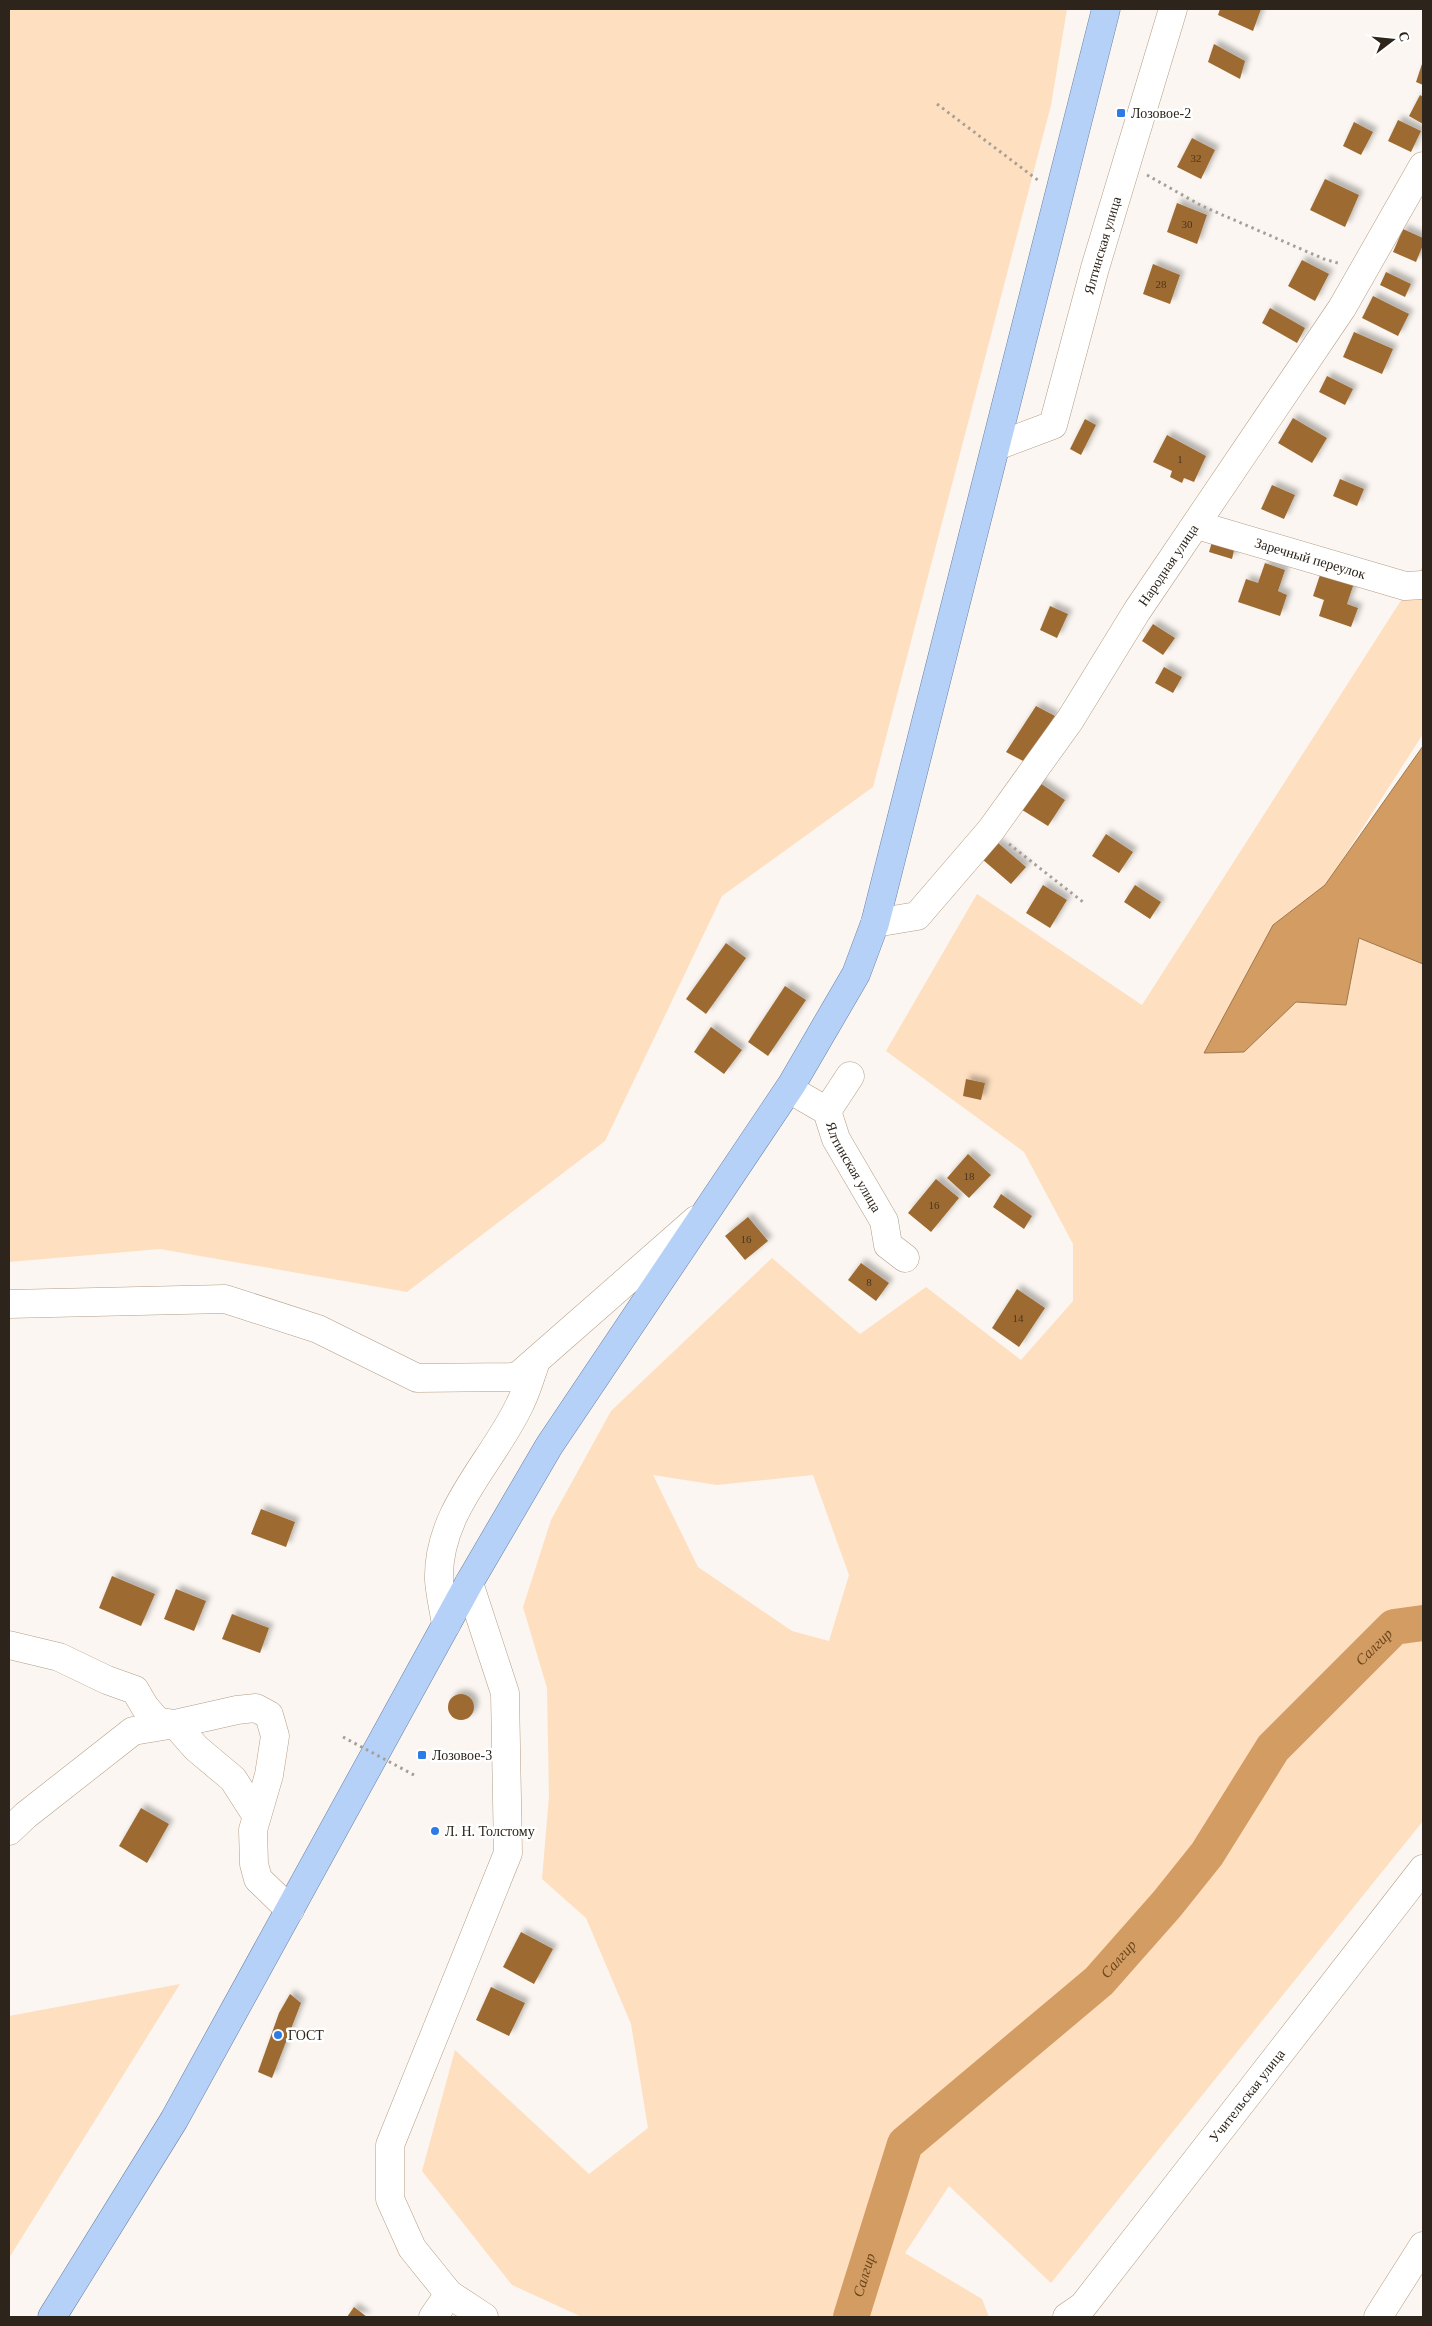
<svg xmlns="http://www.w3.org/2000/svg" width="1432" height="2326" viewBox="0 0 1432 2326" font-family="'Times New Roman',serif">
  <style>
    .green { fill: #fedfc0; fill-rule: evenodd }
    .water { fill: #d29c63; stroke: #a0784d }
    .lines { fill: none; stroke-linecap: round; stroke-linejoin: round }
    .river { stroke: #d29c63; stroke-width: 36 }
    .building { fill: #9d6b31; filter: url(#shadow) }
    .minor-casing { stroke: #b49d85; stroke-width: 29 }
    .major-casing { stroke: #6781a7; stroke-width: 29 }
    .path { stroke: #a59f98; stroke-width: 3; stroke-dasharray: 2.5 4; stroke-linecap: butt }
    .minor { stroke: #fff; stroke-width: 28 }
    .major { stroke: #b6d1f7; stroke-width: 28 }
    .path-bridge { stroke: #a59f98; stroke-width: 3; stroke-dasharray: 2.5 4; stroke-linecap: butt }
    .poi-dot { fill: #2c7be7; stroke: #fff; stroke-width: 2 }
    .labels { text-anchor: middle; stroke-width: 5; stroke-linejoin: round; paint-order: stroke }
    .number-label { font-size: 11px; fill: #493620 }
    .poi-label { font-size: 14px; fill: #2d241b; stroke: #fff; text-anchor: start }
    .street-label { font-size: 14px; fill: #2d241b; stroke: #fff }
    .water-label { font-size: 15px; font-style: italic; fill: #6b461b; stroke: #fff }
  </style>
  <defs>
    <filter id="shadow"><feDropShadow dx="4.5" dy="-4.5" stdDeviation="2.5" flood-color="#0004"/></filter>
  </defs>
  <rect width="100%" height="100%" fill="#fbf6f1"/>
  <g class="green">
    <polygon points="9,9 1067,9 1051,105 873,787 722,896 605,1141 407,1292 160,1249 9,1262"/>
    <path d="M1423,566V734L1338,866L1423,907V1821L1051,2283L949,2186L905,2253L982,2299L989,2317H582L512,2285L422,2171L455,2050L589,2174L648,2128L631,2024L586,1918L542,1879L549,1796L547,1688L523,1607L551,1520L611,1411L772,1258L860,1334L926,1287L1021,1360L1073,1301V1244L1024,1152L886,1051L977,894L1142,1005ZM653,1475L717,1485L813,1475L849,1575L829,1641L792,1631L698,1567Z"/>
    <polygon points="180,1984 9,2258 9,2016"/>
  </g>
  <polygon class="water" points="1423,746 1423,964 1359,938 1346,1005 1296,1002 1244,1052 1204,1053 1273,925 1325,885"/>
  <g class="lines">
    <path class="river" id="s1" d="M851,2317L905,2144L1099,1981L1167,1904L1207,1854L1273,1748L1394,1627L1423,1623"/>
  </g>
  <g class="building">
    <polygon points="1220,9 1261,9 1253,31 1218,15"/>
    <polygon points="1214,44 1245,61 1240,79 1208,62"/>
    <polygon points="1423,61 1423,85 1416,82"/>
    <polygon points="1420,95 1423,97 1423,124 1409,116"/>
    <polygon points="1398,120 1421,131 1411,152 1388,141"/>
    <polygon points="1354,122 1373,132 1361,155 1343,146"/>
    <polygon points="1192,138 1215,150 1201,179 1177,167"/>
    <polygon points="1325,179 1359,195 1345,227 1310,210"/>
    <polygon points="1177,203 1207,215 1197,244 1167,232"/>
    <polygon points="1403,229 1423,238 1423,245 1416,262 1393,252"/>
    <polygon points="1302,260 1329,274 1315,301 1288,286"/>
    <polygon points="1153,264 1180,275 1170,304 1143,294"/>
    <polygon points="1386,272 1411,284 1405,297 1380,285"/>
    <polygon points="1373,296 1409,314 1398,336 1362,318"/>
    <polygon points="1270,308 1305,328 1297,343 1262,323"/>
    <polygon points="1354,332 1393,349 1382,374 1343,357"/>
    <polygon points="1327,376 1353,389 1345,405 1319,392"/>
    <polygon points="1293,418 1327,438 1312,463 1278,443"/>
    <polygon points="1085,419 1096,425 1081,455 1070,449"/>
    <polygon points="1167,435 1206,456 1194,482 1184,478 1182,483 1170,477 1172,471 1153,462"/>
    <polygon points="1340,479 1364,489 1357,506 1333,496"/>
    <polygon points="1272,485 1295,495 1284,519 1261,509"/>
    <polygon points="1214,535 1236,542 1232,559 1209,552"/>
    <polygon points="1265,563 1285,570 1278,591 1287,595 1280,616 1238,602 1246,579 1258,583"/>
    <polygon points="1321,572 1354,583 1347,604 1358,608 1351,627 1319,616 1324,600 1313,596"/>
    <polygon points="1050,606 1068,614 1057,638 1040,630"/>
    <polygon points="1153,624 1175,638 1163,655 1142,641"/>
    <polygon points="1164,667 1182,677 1173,693 1155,683"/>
    <polygon points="1036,706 1055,716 1025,762 1006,752"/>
    <polygon points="1037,781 1065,800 1048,826 1019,808"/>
    <polygon points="1106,834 1133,852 1119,873 1092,856"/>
    <polygon points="997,842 1026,867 1011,884 982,859"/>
    <polygon points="1043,885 1067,900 1050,928 1026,913"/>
    <polygon points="1135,885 1161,902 1150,919 1124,902"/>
    <polygon points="726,943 746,958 706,1014 686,999"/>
    <polygon points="785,986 806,1000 768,1056 748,1042"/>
    <polygon points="711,1027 742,1050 724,1074 694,1052"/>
    <polygon points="966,1079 985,1083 981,1100 963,1096"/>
    <polygon points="968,1154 991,1175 969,1198 947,1178"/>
    <polygon points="936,1179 959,1198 931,1232 908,1213"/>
    <polygon points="1001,1194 1032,1216 1024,1229 993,1207"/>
    <polygon points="748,1217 768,1241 745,1260 725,1236"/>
    <polygon points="861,1263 889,1283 876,1301 848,1280"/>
    <polygon points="1017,1289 1045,1308 1019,1347 992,1328"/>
    <polygon points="261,1509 295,1522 286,1547 251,1534"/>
    <polygon points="112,1576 155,1594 141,1626 99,1608"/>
    <polygon points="176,1589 206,1601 194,1631 164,1619"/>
    <polygon points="232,1614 269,1628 260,1653 222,1639"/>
    <circle cx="461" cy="1707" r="13"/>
    <polygon points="141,1808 169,1824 147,1863 119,1846"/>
    <polygon points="521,1932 553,1949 534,1984 503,1967"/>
    <polygon points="491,1987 525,2003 509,2036 476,2020"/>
    <polygon points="290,1994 301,2003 272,2078 258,2072 279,2013"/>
    <polygon points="354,2307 367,2317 347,2317"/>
  </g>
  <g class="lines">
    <g class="minor-casing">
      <g id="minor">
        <path id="s2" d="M997,446L1053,425L1095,268L1173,9"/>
        <path id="s3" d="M1197,525L1405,586L1423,585"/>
        <path id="s4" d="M875,923L917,916L991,830L1070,720L1137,611L1342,308L1423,166"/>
        <path id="s5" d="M789,1089L827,1111L836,1139L884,1221L888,1245L905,1258"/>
        <polyline points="827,1111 850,1076"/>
        <polyline points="9,1304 225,1299 318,1329 417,1378 517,1377 696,1220"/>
        <polyline points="469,1583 505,1693 508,1853 390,2145 390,2199 412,2248 449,2294 484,2317"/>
        <path d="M446,1625C444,1610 440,1595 439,1580C437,1511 493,1462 520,1404C527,1390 531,1375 536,1361"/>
        <polyline points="9,1645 59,1657 107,1680 135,1690 145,1707 158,1722 175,1724 237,1710 256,1708 269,1715 275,1736 269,1775 253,1830 254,1864 258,1879 290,1910"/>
        <polyline points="9,1831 26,1815 133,1731 175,1724 196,1748 233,1779 256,1815"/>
        <polyline points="433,2317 449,2294"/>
        <path id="s6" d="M1067,2317L1083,2306L1423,1869"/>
        <polyline points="1378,2317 1423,2246"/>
      </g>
    </g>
    <g class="major-casing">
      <polyline id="major" points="52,2317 174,2120 469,1583 549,1446 792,1084 856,974 875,923 1106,9"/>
    </g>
    <g class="path">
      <polyline points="937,104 1039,181"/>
      <polyline points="1147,175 1202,206 1324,259 1341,264"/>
      <polyline points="1009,844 1083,902"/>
    </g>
    <use href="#minor" class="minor"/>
    <use href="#major" class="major"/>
    <polyline class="path-bridge" points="343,1737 414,1775"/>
  </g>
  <g class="poi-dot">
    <rect x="1116" y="108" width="10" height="10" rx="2.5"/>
    <rect x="417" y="1750" width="10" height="10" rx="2.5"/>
    <circle cx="435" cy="1831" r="5"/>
    <circle cx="278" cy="2035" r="5"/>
  </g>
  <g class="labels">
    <g class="number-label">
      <text x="1196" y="162">32</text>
      <text x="1187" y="228">30</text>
      <text x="1161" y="288">28</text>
      <text x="1180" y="463">1</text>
      <text x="969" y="1180">18</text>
      <text x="934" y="1209">16</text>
      <text x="746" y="1243">16</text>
      <text x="869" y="1286">8</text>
      <text x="1018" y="1322">14</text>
    </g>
    <g class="poi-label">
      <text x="1131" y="118">Лозовое-2</text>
      <text x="432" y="1760">Лозовое-3</text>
      <text x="445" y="1836">Л. Н. Толстому</text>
      <text x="288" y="2040">ГОСТ</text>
    </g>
    <g class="street-label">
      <text dy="5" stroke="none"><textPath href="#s2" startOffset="246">Ялтинская улица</textPath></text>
      <text dy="5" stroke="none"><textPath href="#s3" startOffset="118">Заречный переулок</textPath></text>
      <text dy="5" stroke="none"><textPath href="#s4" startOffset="475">Народная улица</textPath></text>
      <text dy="5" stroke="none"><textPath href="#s5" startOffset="106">Ялтинская улица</textPath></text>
      <text dy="5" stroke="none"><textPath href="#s6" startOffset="286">Учительская улица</textPath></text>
    </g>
    <g class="water-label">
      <text dy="5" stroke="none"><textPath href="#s1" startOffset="869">Салгир</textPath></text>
      <text dy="5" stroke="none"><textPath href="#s1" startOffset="464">Салгир</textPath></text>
      <text dy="5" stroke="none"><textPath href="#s1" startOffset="44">Салгир</textPath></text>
    </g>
  </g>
  <rect width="1432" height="2326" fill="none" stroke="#2d241b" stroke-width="20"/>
  <g transform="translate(1392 40) rotate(74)" stroke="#ffffff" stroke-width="4" paint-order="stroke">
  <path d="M0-4L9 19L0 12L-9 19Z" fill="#2d241b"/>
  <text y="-8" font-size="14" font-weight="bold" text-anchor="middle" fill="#2d241b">С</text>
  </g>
</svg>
